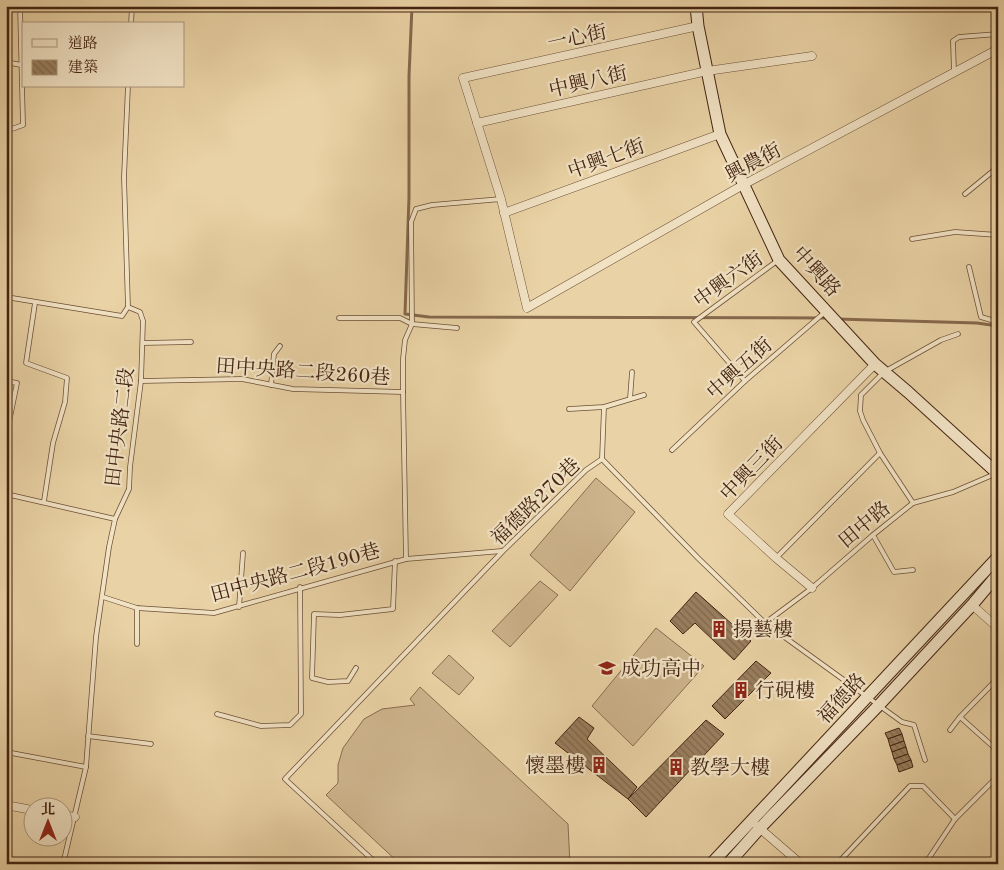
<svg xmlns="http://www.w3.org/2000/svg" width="1004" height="870" viewBox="0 0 1004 870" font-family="'Old Standard TT','Noto Serif TC',serif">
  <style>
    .grass { fill: #cdb48c; stroke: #886c4e }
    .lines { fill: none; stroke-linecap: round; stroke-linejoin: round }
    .stream { stroke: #85684c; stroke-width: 3 }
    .building { fill: url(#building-back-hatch); stroke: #432311 }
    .lane-casing { stroke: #6c4f36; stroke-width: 5.5 }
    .street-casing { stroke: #6c4f36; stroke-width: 9 }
    .secondary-casing { stroke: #432311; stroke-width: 13 }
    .lane { stroke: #f1e2c4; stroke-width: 4 }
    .street { stroke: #f1e2c4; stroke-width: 8 }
    .secondary { stroke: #f1e2c4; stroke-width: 11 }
    .labels { text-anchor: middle; stroke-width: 4.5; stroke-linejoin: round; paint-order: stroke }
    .street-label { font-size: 20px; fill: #432311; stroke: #f1e2c4 }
    .poi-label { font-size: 20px; fill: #432311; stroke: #f1e2c4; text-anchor: start }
  </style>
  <defs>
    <pattern id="building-back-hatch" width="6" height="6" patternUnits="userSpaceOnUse" patternTransform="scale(1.25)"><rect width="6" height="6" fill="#997e5e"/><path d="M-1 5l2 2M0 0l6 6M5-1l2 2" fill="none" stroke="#7e674c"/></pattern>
  </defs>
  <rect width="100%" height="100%" fill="#e9d2a5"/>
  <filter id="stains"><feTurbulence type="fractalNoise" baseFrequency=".004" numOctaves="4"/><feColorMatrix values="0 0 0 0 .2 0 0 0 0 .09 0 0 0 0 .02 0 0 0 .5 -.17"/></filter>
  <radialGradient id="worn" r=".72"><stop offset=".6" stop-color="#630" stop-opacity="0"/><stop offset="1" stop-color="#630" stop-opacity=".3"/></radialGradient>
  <g class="grass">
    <polygon points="596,478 635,512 570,591 530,555"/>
    <polygon points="540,581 558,595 510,647 492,631"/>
    <polygon points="656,628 704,666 633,746 592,706"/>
    <polygon points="449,655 474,678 459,695 432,673"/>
    <polygon points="420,687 568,824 570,864 400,864 326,795 338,783 338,765 343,748 364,719 382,709 415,705 410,699"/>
  </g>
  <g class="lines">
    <g class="stream">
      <polyline points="412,6 409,76 409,197 405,314 429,317 828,318"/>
      <polyline points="837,319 977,323 998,326"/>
    </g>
  </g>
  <g class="building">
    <polygon points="696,592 751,641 734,660 695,623 683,634 670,621"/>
    <polygon points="756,661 771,673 725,719 712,706"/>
    <polygon points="579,717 594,728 587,739 637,787 628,799 555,743"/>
    <polygon points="706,720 724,734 646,817 628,799"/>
    <polygon points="899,728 902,734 888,739 885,733"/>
    <polygon points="902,734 904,741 890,746 888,739"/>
    <polygon points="904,741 906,747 892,752 890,746"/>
    <polygon points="906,747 908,754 894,759 892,752"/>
    <polygon points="908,754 911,760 897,765 894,759"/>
    <polygon points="911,760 913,767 899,772 897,765"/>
  </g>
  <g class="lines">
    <g class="lane-casing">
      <g id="lane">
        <polyline points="131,24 132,6"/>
        <polyline points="6,62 21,65"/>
        <polyline points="954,73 953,41 959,37 998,34"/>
        <polyline points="6,131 23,125 20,6"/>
        <polyline points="965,194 998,167"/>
        <polyline points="912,239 955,232 998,235"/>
        <polyline points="969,267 981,317 998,322"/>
        <polyline points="6,297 122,316 128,307"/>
        <polyline points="35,303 26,363 67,378 65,402 53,443 44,501"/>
        <polyline points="339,318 400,318 412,324 457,328"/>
        <polyline points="143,343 191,342"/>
        <polyline points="6,381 17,383 6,437"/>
        <polyline points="141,381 242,379 293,389 403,392 403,359 405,340 412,324 411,222 416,209 432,205 501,199"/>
        <polyline points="745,381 694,322 777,261"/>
        <polyline points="271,385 274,354 280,346"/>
        <polyline points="403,392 406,559 502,551"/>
        <polyline points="630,399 632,372"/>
        <polyline points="569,409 604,407 644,395"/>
        <polyline points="672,450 745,381 825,312"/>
        <polyline points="602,459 604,407"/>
        <polyline points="6,494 115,519"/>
        <polyline points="913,503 880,453 863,420 860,411 861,395 884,372 941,340 958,334"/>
        <polyline points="873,535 894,572 913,570"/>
        <polyline points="776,558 880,453"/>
        <polyline points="103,597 137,608 214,613 406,559"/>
        <polyline points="239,607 243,553"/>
        <polyline points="137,608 137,644"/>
        <polyline points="765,623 812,588 873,535 913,503 953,492 995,474"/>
        <polyline points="356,668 348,681 328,682 312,678 314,614 340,615 393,609 395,561"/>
        <polyline points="217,714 261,726 290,725 301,714 300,587"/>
        <polyline points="960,717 998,751"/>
        <polyline points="950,730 960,717 998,678"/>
        <polyline points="88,736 151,744"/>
        <polyline points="6,752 86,767"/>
        <polyline points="63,864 86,767 96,637 109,547 115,519 129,489 130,467 141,381 143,321 140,312 128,307 124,177 128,86"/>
        <polyline points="377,864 285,779 503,551 586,470 602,459 698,558 765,623 902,722 914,725 925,760"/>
        <polyline points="837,864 910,786 923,786 955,819"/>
        <polyline points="925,864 955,819 998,776"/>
      </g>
    </g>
    <g class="street-casing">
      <g id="street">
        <polyline points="698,26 463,78 501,199 527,308 743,185 998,49"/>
        <polyline points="477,123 707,71 812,56"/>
        <polyline points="504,213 720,134"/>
        <polyline points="812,588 776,558 728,514 875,364"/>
        <polyline points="972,605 998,628"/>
        <polyline points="6,805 32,810"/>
        <polyline points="62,815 75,817"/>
        <polyline points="757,826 801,864"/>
      </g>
    </g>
    <g class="secondary-casing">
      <g id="secondary">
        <polyline points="696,6 698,26 720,134 779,260 875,364 908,392 998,474"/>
        <polyline points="711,864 998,557"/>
        <polyline points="728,864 760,828 879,705 972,605 998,574"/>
      </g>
    </g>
    <use href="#lane" class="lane"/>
    <use href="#street" class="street"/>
    <use href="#secondary" class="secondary"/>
  </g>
  <defs>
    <g id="building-bare" transform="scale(1.35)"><path d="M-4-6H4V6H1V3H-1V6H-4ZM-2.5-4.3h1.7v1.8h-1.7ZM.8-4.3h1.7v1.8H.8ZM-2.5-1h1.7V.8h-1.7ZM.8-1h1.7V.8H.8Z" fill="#8f2418" stroke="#f1e2c4" stroke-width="2.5" paint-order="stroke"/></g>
    <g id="school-bare" transform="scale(1.35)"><path d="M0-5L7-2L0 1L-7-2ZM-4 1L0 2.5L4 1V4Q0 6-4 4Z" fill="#8f2418" stroke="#f1e2c4" stroke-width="2.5" paint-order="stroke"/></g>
  </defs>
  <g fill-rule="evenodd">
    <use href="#building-bare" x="719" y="629"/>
    <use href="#school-bare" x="607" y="668"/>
    <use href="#building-bare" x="741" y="690"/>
    <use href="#building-bare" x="599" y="765"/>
    <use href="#building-bare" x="676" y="767"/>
  </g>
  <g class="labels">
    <g class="street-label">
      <text transform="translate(577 37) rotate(-12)" y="7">一心街</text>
      <text transform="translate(588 81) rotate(-13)" y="7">中興八街</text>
      <text transform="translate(606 158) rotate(-20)" y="7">中興七街</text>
      <text transform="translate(753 162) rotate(-28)" y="7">興農街</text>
      <text transform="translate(817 271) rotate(48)" y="7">中興路</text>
      <text transform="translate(728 279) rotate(-36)" y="7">中興六街</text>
      <text transform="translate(739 368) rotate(-42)" y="7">中興五街</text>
      <text transform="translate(303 371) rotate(4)" y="7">田中央路二段260巷</text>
      <text transform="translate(119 427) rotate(-83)" y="7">田中央路二段</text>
      <text transform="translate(751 468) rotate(-46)" y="7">中興三街</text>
      <text transform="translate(535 501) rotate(-44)" y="7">福德路270巷</text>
      <text transform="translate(864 524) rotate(-40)" y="7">田中路</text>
      <text transform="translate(295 572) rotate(-15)" y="7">田中央路二段190巷</text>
      <text transform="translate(841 698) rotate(-47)" y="7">福德路</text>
    </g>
    <g class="poi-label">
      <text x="733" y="636">揚藝樓</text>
      <text x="621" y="675">成功高中</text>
      <text x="755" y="697">行硯樓</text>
      <text x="585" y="772" text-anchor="end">懷墨樓</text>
      <text x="690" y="774">教學大樓</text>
    </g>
  </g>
  <rect width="1004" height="870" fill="none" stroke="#e9d2a5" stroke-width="25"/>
  <rect x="8" y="8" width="989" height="855" fill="none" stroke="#432311" stroke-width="2.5"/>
  <rect x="12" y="12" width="979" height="845" fill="none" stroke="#432311"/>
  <rect x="22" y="22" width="162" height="65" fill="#f1e2c4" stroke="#ab967c"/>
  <rect x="32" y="39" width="25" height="8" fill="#f1e2c4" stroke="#ab967c"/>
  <text x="68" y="48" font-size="15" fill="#432311">道路</text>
  <rect x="32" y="60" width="25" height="15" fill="url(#building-back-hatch)" stroke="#ab967c"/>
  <text x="68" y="72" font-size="15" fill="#432311">建築</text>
  <g transform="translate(48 822)"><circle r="24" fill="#f1e2c4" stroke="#ab967c"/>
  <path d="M0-4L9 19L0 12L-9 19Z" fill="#8f2418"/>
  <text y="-8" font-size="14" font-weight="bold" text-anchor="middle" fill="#432311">北</text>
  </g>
  <rect width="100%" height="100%" filter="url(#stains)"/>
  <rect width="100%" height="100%" fill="url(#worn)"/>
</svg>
